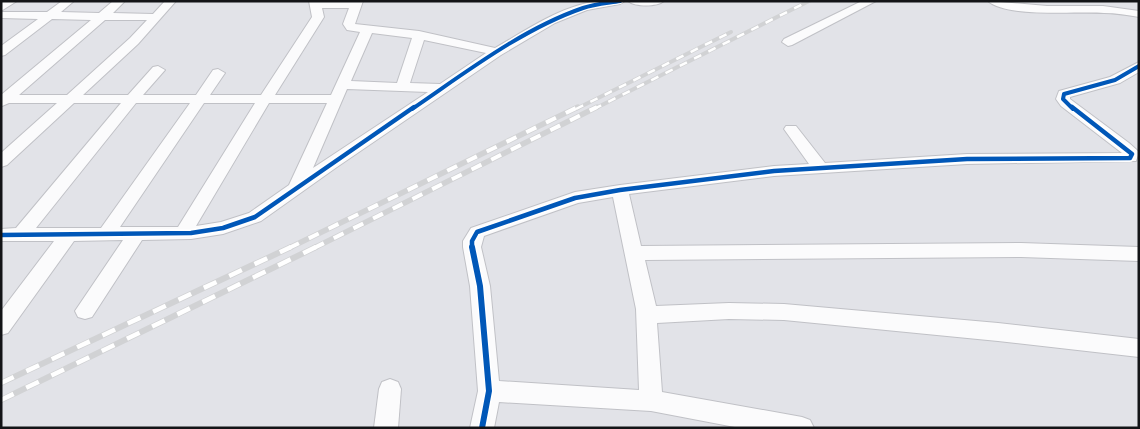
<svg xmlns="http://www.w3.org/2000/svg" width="1140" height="429" viewBox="0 0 1140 429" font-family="Ubuntu,sans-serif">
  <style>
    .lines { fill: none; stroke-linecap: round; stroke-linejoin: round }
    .minor-casing { stroke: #c0c1c6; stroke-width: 2 }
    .minor { fill: #fbfbfc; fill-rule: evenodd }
    .rail-far2-casing { stroke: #d1d2d4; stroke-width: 4 }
    .rail-far1-casing { stroke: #d1d2d4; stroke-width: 5.5 }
    .rail-casing { stroke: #d1d2d4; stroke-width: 6 }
    .rail-far2 { stroke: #fff; stroke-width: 2.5; stroke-dasharray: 8; stroke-linecap: butt }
    .rail-far1 { stroke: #fff; stroke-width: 4; stroke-dasharray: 11; stroke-linecap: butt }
    .rail { stroke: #fff; stroke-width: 4.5; stroke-dasharray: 14; stroke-linecap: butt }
    .cycleway-far2-casing { stroke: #fff; stroke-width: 6 }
    .cycleway-far1-casing { stroke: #fff; stroke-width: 8 }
    .cycleway-casing { stroke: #fff; stroke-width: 9 }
    .cycleway-far2 { stroke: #0057b8; stroke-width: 4 }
    .cycleway-far1 { stroke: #0057b8; stroke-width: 4.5 }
    .cycleway { stroke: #0057b8; stroke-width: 6 }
  </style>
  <rect width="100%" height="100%" fill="#e2e3e8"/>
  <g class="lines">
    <g class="minor-casing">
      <g id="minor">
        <polygon points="4,1 17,1 1,11 1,3"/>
        <path d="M62,1H74L61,12L99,13L113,1H125L113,13L153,14L165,1H176L138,44L83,95H128L153,67L158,66L165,70L143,95H196L213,70L218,69L225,73L210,95H261L312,17L309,1H363L355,24L419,31L495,48C523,32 552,12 583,4C597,0 611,1 625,1L620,4L587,10L555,23L501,55L337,167L261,221L223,234L191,239L142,240L92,317L85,319L78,317L75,311L123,240L74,241L8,333L1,335V311L54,241H1V229L16,228L121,103H74L7,165L1,167V153L57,103H9L2,106L1,95L91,20L52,19L5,55L1,56V46L38,19L1,18V12H47ZM322,8H349L343,24L347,30L360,32L331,95H275L324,17ZM105,20H147L130,38L67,95H19ZM372,33L412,38L397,83L351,81ZM424,40L486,53L440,84L410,83ZM347,89L428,92L313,168ZM136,103H190L101,228H36ZM204,103H255L178,227H120ZM269,103H327L289,185L249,213L221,222L196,226Z"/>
        <path d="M628,1H664C657,7 635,7 628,1Z"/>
        <polygon points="862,1 876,1 792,45 788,46 782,42 784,39"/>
        <path d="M988,1L1047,6H1103L1139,11V17C1127,15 1116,13 1104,13C1077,11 1007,18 988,1Z"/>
        <path d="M1139,62V72L1120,83L1070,97V99L1129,143L1139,152L1136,161L967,164L774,176L629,194L641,246L1021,243L1139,247V261L1021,257L645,260L656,306L729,303L784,304L998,323L1139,339V357L998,341L784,320L729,319L657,323L662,392L802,417L810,420L814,428H740L651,411L499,402L494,428H470L478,391L470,286L463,247V241L471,228L575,192L620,185L774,166L809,164L784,129L786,126H796L825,163L967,154L1122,153L1061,106L1056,99L1059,91L1110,77ZM613,197L636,309L639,390L499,381L490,286L481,247L484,236L578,203Z"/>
        <polygon points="390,379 398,382 401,389 398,428 374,428 379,389 382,382"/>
      </g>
    </g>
    <use href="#minor" class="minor"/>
    <g class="rail-far2-casing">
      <g id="rail-far2">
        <polyline points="576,109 731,32"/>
        <polyline points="594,109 809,1"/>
      </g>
    </g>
    <g class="rail-far1-casing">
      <g id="rail-far1">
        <polyline points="289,248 578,107"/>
        <polyline points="314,248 597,107"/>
      </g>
    </g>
    <g class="rail-casing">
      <g id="rail">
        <polyline points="1,383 291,247"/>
        <polyline points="1,400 316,247"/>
      </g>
    </g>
    <use href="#rail-far2" class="rail-far2"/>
    <use href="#rail-far1" class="rail-far1"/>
    <use href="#rail" class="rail"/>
    <g class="cycleway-far2-casing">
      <g id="cycleway-far2">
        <path d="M412,109C465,73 522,29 583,8C594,4 608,3 620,1"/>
        <polyline points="1073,109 1063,99 1064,94 1115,80 1139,66"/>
      </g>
    </g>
    <g class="cycleway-far1-casing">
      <g id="cycleway-far1">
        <polyline points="1,235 191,233 223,228 255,217 414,107"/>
        <polyline points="472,248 472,241 477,232 575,198 620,190 774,171 967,159 1130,158 1132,154 1072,107"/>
      </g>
    </g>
    <g class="cycleway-casing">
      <polyline id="cycleway" points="472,247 480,286 489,391 482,428"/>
    </g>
    <use href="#cycleway-far2" class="cycleway-far2"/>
    <use href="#cycleway-far1" class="cycleway-far1"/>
    <use href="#cycleway" class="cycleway"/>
  </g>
  <rect width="1140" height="429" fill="none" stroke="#131417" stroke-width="5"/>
</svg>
